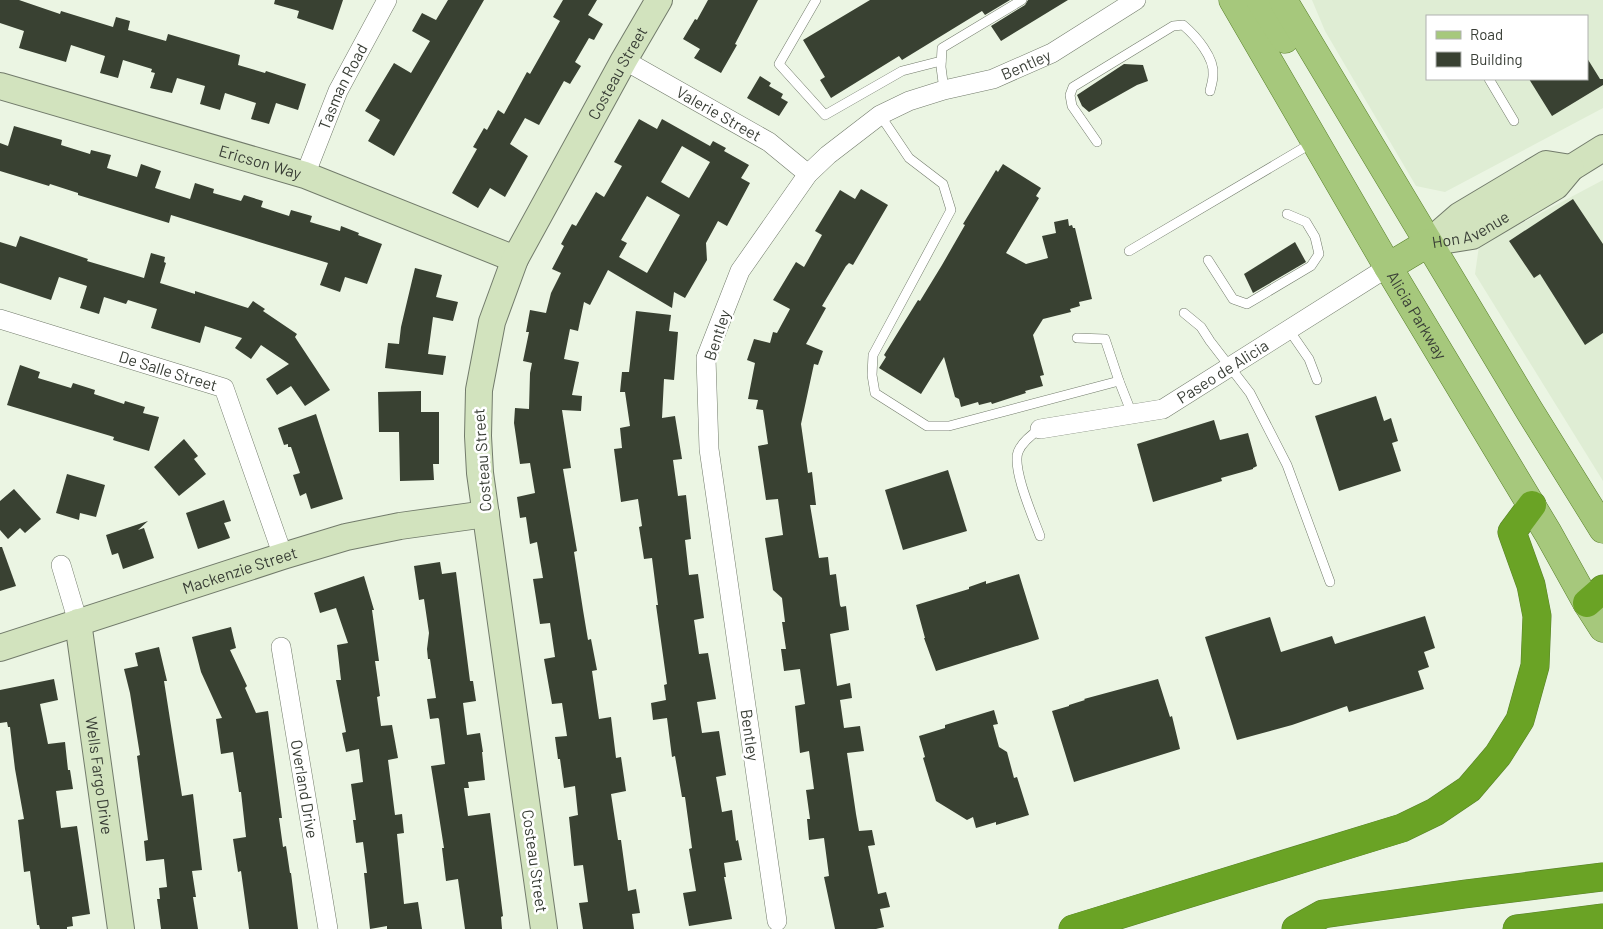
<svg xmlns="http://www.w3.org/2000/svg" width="1603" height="929" viewBox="0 0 1603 929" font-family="Barlow,sans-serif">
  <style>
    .built { fill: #dfedd4; fill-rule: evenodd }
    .building { fill: #394132; fill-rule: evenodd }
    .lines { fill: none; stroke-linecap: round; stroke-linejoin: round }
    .lane-casing { stroke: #727b6b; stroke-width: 10 }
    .street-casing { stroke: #727b6b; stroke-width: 20 }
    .secondary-casing { stroke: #727b6b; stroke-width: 28 }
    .primary-casing { stroke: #59802b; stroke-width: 29 }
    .highway-casing { stroke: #59802b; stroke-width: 29 }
    .lane { stroke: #fff; stroke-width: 9 }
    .street { stroke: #fff; stroke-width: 19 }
    .secondary { stroke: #d2e3be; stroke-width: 26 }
    .primary { stroke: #a6c87c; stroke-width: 28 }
    .highway { stroke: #6aa325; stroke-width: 28 }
    .labels { text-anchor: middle; stroke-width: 5; stroke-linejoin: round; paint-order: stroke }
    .street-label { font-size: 16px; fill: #393e36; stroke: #fff }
  </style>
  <rect width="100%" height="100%" fill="#ebf5e3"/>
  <g class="built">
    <path d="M1312,0H1603V108L1445,192L1416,186L1325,31ZM1427,16H1587V79H1427Z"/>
    <polygon points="1603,180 1603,481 1475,274 1479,246"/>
  </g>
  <g class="building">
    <polygon points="0,0 19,0 60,14 61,11 113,27 116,17 130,21 128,30 166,41 168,34 240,55 238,65 265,73 266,71 306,84 298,110 276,103 269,124 251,119 256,103 225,93 220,110 200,104 205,86 177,78 172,93 150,88 155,73 151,72 152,69 123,60 118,78 100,73 105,56 71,45 66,62 19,48 24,31 0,23"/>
    <polygon points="275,0 343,0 333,30 297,18 299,11 274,4"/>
    <polygon points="448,0 484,0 394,156 368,141 380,120 365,111 394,63 411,73 430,41 412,31 422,13 436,20"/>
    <polygon points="563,0 597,0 588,15 603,24 594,40 589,38 575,62 581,66 570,84 564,81 539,125 525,118 510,144 528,156 505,197 490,188 478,208 452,193 477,149 473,147 484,128 487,130 498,110 504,114 527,72 530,74 560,21 553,17"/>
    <polygon points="708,0 758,0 735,44 737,45 721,73 694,58 700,49 683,39 695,19 697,20"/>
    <polygon points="870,0 1010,0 985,15 982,11 902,60 899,56 831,98 820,80 825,77 803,40"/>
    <polygon points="1028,0 1068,0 1001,41 991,26 1025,5"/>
    <polygon points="1587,58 1600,79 1603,79 1603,85 1552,116 1529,79 1587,79"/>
    <polygon points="1124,64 1143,65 1148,81 1137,85 1089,112 1082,106 1077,95"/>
    <polygon points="760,76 771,83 769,86 783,94 781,98 788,102 779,116 747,98"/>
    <path d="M639,119L657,129L662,119L710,146L713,141L726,148L724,151L749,165L741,178L750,183L727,226L718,221L706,243L707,260L685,298L674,292L672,308L608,270L590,305L584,302L578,331L570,329L564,359L579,362L572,395L582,396L581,411L562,410L571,468L563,469L577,551L574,552L583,610L588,640L591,639L597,670L592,671L599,719L611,717L616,758L621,757L626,791L611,794L618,840H621L628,891L636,889L640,913L632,914L634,929H583L579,903L588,902L583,865L574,866L569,817L578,815L575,786L564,788L560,759H558L555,737L567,736L562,703L552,704L544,659L555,657L550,623L540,624L536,598L533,579L543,578L537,542L530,544L526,517L520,518L517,497L535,493L530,463L520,464L514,423L515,408L529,409L530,373L532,363L523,361L529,332H526L530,310L546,313L551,293L561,273L552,269L564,246L561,244L572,224L576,226L596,192L604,197L622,166L614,162ZM682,146L710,162L689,198L661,182ZM647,196L680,215L647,273L619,257L627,243L621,240Z"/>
    <polygon points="14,126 62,140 61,145 90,154 91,150 111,155 107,168 137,177 141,164 161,171 155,188 190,199 195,183 214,189 213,193 241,201 244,195 263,201 261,207 289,216 291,210 312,216 310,222 340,231 341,226 359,233 358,235 382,244 367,284 345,277 340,292 320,285 328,263 171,215 169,223 78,195 78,193 50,184 49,186 0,171 0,143 8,146"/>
    <polygon points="1003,164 1041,188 1036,196 1039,198 1006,253 1026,264 1048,258 1042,236 1056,233 1054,222 1068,219 1069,226 1072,225 1073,228 1075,228 1092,299 1079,302 1080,306 1070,309 1071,312 1043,319 1033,335 1044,375 1040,376 1043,386 1025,391 1026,393 992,404 991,402 979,405 978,402 961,407 959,399 955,397 944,357 921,394 879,368 886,357 884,355 900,329 918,300 920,301 942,265 965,225 963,224 996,170 998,172"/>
    <polygon points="861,189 888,205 853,265 849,263 846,266 822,306 826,308 806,344 823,351 818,365 814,364 801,424 808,473 812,472 816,505 810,505 819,558 828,557 830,575 836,574 840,605 841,607 846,606 849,630 830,634 837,686 850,683 852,698 840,700 844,728 860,726 864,751 847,753 856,814 859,831 872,830 875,845 868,846 878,894 886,892 890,907 880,909 884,927 876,929 835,929 824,877 829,876 824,838 809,840 807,819 810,819 806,790 814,789 809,751 800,753 795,706 805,704 800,669 784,671 781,649 786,649 782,622 785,622 782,598 773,590 765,538 783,535 778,499 766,500 758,446 768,444 763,410 756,409 758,400 748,399 755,363 747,360 754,339 770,343 773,332 777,333 790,309 773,300 796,262 804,267 822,235 815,231 840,190 855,199"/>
    <polygon points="1573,199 1603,244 1603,333 1585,345 1540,274 1534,278 1509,241"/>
    <polygon points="20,236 88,259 87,261 144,278 151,253 165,257 164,262 166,263 160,283 195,294 195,291 248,308 253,301 265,309 263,311 297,334 295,337 330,390 305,406 291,386 277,395 266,379 289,364 261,345 251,359 235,348 242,338 205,326 200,343 151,328 157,309 128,300 126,304 104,297 99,314 80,308 87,286 59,277 51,300 0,283 0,242 16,247"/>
    <polygon points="1295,242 1306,262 1253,293 1244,274"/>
    <polygon points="415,268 442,275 436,297 458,302 453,321 433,317 428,354 446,356 443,375 385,368 388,343 399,344 401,327"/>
    <polygon points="636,311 671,315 669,331 678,332 674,380 664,379 662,418 675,416 682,459 673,460 678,496 686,495 691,539 685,540 689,575 698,574 704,618 694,620 699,654 708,653 716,699 697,702 702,733 719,731 726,775 716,777 722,812 732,810 736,841 738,840 742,860 724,863 726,877 724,877 732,919 689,926 683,893 696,891 689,849 692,848 685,797 682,797 675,756 672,757 667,718 653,720 651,703 666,700 664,685 667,684 656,605 658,605 652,558 644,559 639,527 642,526 638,499 621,502 614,449 622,448 620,428 630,426 625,392 620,392 622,372 629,372"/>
    <polygon points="20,365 40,372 38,378 71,388 73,383 95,390 94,394 124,404 125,401 145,407 143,413 159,417 149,451 113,440 114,437 7,405"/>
    <polygon points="421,391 421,412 439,412 439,464 433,464 434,480 400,481 399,432 379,432 378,392"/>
    <polygon points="1376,396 1384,421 1391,418 1398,441 1392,443 1401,471 1339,491 1315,416"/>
    <polygon points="316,414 343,499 311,509 306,493 300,496 293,475 300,473 291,447 288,447 288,444 284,445 278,428"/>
    <polygon points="1214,420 1220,440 1248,433 1257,466 1253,468 1253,469 1221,478 1222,481 1153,502 1137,444"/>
    <polygon points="184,439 198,456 194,459 206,474 179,496 154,467"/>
    <polygon points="948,470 967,531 903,550 885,490"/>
    <polygon points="67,474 105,485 96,517 80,513 79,520 56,513"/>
    <polygon points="14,489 41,519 25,533 20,528 8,539 0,530 0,501"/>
    <polygon points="224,500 231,521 224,523 230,538 198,549 186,513"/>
    <polygon points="148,521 138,530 144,528 154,558 123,569 118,553 112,555 106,535"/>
    <polygon points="0,547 2,547 16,586 0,591"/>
    <polygon points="440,562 442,574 456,572 470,681 473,681 476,701 463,703 467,735 480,733 483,752 482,752 485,780 468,782 469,788 464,788 468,816 490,813 503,916 501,917 502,929 465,929 458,879 446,881 442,848 444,848 431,766 445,764 439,719 438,718 430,719 427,699 436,698 430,659 428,659 427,649 429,633 424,599 419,600 414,566"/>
    <polygon points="1019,574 1039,639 936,671 924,638 925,638 916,605 969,589 969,587 986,581 986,584"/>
    <polygon points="364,576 374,610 372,610 379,661 375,661 380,696 377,697 381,726 392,725 398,758 388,760 395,815 402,814 404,833 397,834 404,904 418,902 422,929 387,929 387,926 370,929 364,873 367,873 363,842 356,843 353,820 356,820 351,784 363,782 359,749 346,752 342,733 346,732 336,680 341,680 337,645 348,643 336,608 320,613 314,593"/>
    <polygon points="1425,616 1435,648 1424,652 1429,667 1418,671 1424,689 1349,712 1347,706 1292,725 1237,740 1205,637 1270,617 1281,652 1332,636 1335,644"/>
    <polygon points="231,627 236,648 230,650 247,686 245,688 256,713 268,711 282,818 279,818 283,847 286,846 290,873 291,873 298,929 249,929 241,871 238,872 233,839 246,837 241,792 239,792 233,752 221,754 216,719 222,718 201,672 192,637"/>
    <polygon points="159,647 167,681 164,681 182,796 193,794 202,870 192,871 196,897 193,897 198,929 161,929 157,899 160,899 159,888 167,887 164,859 146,861 144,841 148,840 137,756 140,755 130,693 124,669 138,666 135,653"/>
    <polygon points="54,679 58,700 40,704 48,744 65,742 68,770 70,770 73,789 56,791 61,828 77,826 90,914 72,917 73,926 67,927 67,929 40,929 39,925 37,925 30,871 24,872 18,820 24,819 15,769 10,727 8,727 7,722 0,723 0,690"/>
    <polygon points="1158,679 1170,717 1172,716 1180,749 1074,782 1052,711 1069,706 1069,705 1085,700 1084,699"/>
    <polygon points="994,710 998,724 993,725 999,747 1007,752 1014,778 1017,777 1029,815 996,825 996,822 976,828 973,817 967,820 936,801 923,758 925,757 919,736 945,728 945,725"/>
  </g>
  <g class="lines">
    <g class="lane-casing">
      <g id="lane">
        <polyline points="816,0 779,64 825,115 902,71 941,61"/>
        <polyline points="1489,79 1514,121"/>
        <polyline points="944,90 941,67 942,48 1022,0"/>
        <polyline points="880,115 909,158 943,184 951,210 873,355 872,375 875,393 927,426 949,426 1119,381 1105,339 1077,338"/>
        <path d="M1097,142L1072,106L1070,95L1073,87L1173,26L1183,25C1196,36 1215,58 1213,75C1213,81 1211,86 1210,91"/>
        <polyline points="1129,251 1312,143"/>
        <polyline points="1208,260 1233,299 1247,304 1311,266 1319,254 1315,237 1306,222 1287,214"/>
        <polyline points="1184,313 1201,327 1210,341 1250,393 1287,465 1330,582"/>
        <polyline points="1289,330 1309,359 1317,380"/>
        <polyline points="1119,381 1132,414"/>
        <path d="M1040,536C1033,517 1012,469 1018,452C1022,442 1031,435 1040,429"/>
      </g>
    </g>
    <g class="street-casing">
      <g id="street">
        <path id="s1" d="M624,60L769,142L808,174"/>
        <path id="s2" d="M305,175L338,91L387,0"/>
        <path id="s3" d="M0,319L224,388L283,556"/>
        <path id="s4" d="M1040,429L1163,409L1388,267"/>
        <polyline points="61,565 78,622"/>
        <path id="s5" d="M281,647L328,929"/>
        <path id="s6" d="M777,921L709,449L706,358L740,271L808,174L828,155L880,115L909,101L944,90L993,79L1052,53L1136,0"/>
      </g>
    </g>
    <g class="secondary-casing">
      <g id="secondary">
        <path id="s7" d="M0,86L305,175L515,259"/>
        <path id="s8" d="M1428,243L1472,236L1556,186L1571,168L1603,148"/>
        <polyline points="1428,243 1459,216 1546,164 1571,168"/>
        <path id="s9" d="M78,622L121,929"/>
        <path id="s10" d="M0,648L283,556L346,537L400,526L486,514"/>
        <path id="s11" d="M544,929L480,473L478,436L479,390L492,322L515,259L624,60L659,0"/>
      </g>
    </g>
    <g class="primary-casing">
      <g id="primary">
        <path id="s12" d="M1233,0L1388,267L1548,533L1587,603L1603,628"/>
        <polyline points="1260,0 1285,39"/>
        <polyline points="1283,0 1529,410 1603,529"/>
        <polyline points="1388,267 1428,243"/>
      </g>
    </g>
    <g class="highway-casing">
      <g id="highway">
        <polyline points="1587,603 1603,589"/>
        <polyline points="1073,929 1402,828 1435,812 1469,789 1498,755 1520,720 1535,666 1537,616 1531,585 1512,532 1532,505"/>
        <polyline points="1296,929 1323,914 1465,894 1603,877"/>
        <polyline points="1517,929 1603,918"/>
      </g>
    </g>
    <use href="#lane" class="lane"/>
    <use href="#street" class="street"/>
    <use href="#secondary" class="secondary"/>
    <use href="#primary" class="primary"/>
    <use href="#highway" class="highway"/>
  </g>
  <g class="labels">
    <g class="street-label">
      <text dy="6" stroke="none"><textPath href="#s6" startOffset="1028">Bentley</textPath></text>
      <text dy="6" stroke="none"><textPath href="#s11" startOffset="892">Costeau Street</textPath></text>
      <text dy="6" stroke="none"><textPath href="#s2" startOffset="96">Tasman Road</textPath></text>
      <text dy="6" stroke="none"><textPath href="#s1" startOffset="109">Valerie Street</textPath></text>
      <text dy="6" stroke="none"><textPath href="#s7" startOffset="271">Ericson Way</textPath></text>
      <text dy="6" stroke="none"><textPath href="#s8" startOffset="45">Hon Avenue</textPath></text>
      <text dy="6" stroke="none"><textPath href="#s12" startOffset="365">Alicia Parkway</textPath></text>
      <text transform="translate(717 335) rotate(-72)" y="6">Bentley</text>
      <text dy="6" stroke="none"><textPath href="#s3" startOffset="176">De Salle Street</textPath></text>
      <text dy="6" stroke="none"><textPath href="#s4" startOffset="195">Paseo de Alicia</textPath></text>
      <text transform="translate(482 460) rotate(-94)" y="6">Costeau Street</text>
      <text dy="6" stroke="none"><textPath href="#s10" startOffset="252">Mackenzie Street</textPath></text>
      <text transform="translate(750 735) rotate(82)" y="6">Bentley</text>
      <text dy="6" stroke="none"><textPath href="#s9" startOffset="155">Wells Fargo Drive</textPath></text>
      <text dy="6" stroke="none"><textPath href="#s5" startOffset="144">Overland Drive</textPath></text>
      <text transform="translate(535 861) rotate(82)" y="6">Costeau Street</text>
    </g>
  </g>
  <rect x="1426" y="15" width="162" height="65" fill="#ffffff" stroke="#b0b2af"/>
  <rect x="1436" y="31" width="25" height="8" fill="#a6c87c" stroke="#b0b2af"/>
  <text x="1470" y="40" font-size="15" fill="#393e36">Road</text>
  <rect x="1436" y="52" width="25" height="15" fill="#394132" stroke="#b0b2af"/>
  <text x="1470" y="65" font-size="15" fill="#393e36">Building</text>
</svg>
